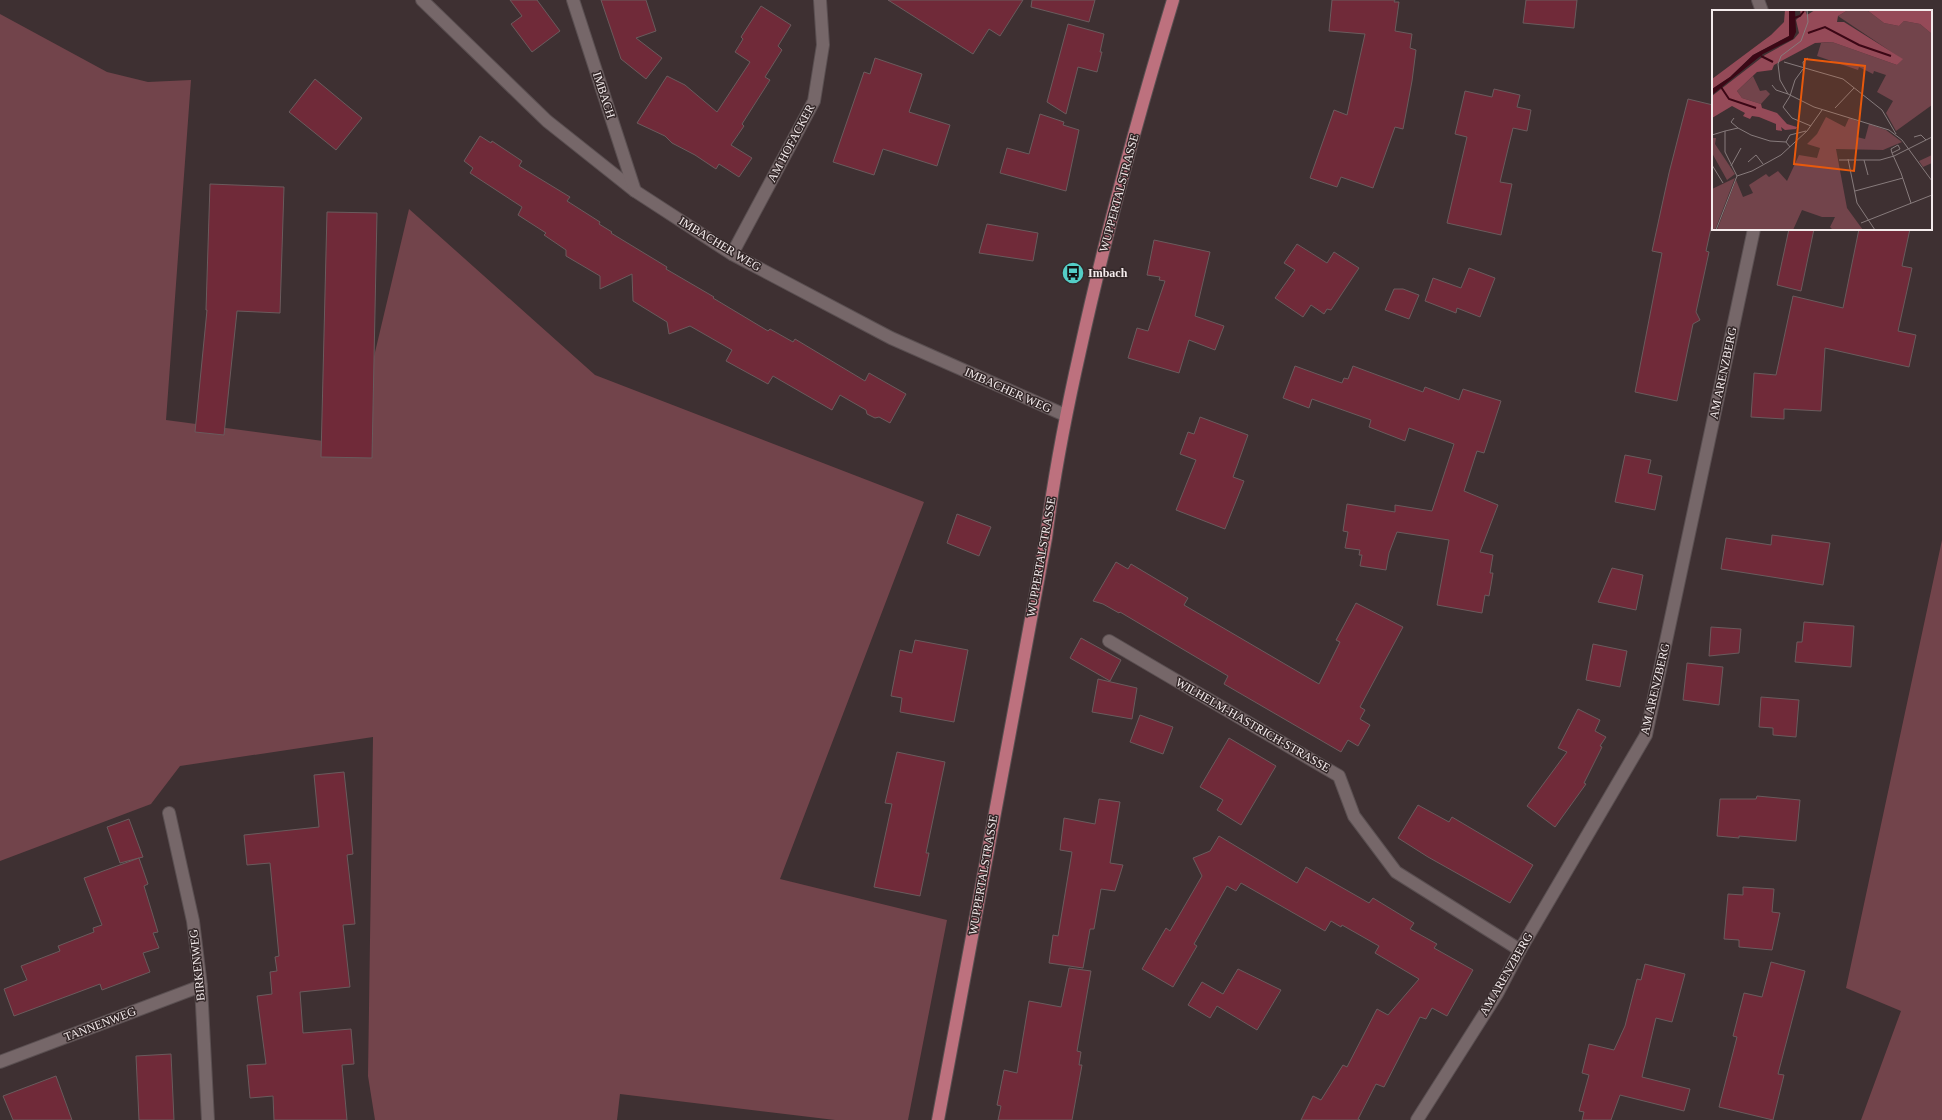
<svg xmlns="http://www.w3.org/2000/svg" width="1942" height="1120" viewBox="0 0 1942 1120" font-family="Georgia,serif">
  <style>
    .green { fill: #72444b }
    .building { fill: #702a39; stroke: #6a5b5d }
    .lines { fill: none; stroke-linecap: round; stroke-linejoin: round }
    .minor-casing { stroke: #5a4f51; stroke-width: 14 }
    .major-casing { stroke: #5a4f51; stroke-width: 14 }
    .minor { stroke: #766769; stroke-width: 12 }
    .major { stroke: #bd717e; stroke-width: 12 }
    .labels { text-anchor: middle; stroke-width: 3; stroke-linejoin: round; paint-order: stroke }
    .street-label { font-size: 12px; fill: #f4ebec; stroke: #332728 }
    .poi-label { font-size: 12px; font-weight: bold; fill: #f4ebec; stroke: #332728; text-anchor: start }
    .inset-river { fill: none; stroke: #3b0715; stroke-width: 2 }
    .inset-road { fill: none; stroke: #877b7c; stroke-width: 1 }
    .view { fill: #e8590c; fill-opacity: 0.15; stroke: #e8590c; stroke-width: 2 }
    .inset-edge { fill: none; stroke: #f4ebec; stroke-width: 2 }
  </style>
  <rect width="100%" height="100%" fill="#3e3032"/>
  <g class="green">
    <polygon points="0,14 107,72 148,82 191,80 166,420 353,445 409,209 595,375 924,502 780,879 947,920 908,1120 835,1120 620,1094 617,1120 375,1120 368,1076 373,737 180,766 151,804 0,861"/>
    <polygon points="1942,540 1942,1120 1861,1120 1901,1011 1846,988"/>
  </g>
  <g class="building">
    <polygon points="510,0 537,0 560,31 532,52 511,24 522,16"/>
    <polygon points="601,0 646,0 656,31 636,38 662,58 646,79 621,59"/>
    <polygon points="888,0 1023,0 1000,36 989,29 973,54"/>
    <polygon points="1032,0 1095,0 1089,22 1031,7"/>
    <polygon points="1332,0 1395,0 1394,2 1399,2 1395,31 1412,34 1410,48 1416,50 1412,81 1403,129 1395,127 1373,188 1341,177 1337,187 1310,178 1334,110 1347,115 1365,34 1329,31"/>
    <polygon points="1526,0 1577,0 1574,28 1523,23"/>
    <polygon points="761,6 791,25 778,46 782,50 765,77 770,80 742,124 744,126 731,145 752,158 739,177 719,164 716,169 695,155 672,143 665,136 637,123 667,76 685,85 717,112 750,62 735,52 743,39 741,37"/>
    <polygon points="1068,24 1104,34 1100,52 1102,52 1097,72 1078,67 1066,114 1047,102"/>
    <polygon points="875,58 922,74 909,112 950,125 937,166 883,149 874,175 833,162 864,72 870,74"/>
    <polygon points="315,79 362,118 336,150 289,112"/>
    <polygon points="1494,89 1520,95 1517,107 1531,110 1527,131 1513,128 1500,182 1512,184 1501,235 1447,223 1467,137 1455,134 1465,91 1492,97"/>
    <polygon points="1688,99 1713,105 1713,219 1706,251 1709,252 1696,312 1700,320 1693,324 1677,401 1635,392 1662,253 1652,251 1669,173"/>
    <polygon points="1040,114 1064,122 1063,125 1079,130 1066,191 1000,173 1007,148 1029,154"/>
    <polygon points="480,136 491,143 492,141 522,161 519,166 570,197 567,201 600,222 599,224 612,232 611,233 667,267 666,269 714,297 713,298 768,331 770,329 793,342 795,339 865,381 869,373 906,394 890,423 879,417 875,418 867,414 866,410 840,395 832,410 773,376 768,384 726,361 732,350 690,326 669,334 667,322 633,301 632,274 600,289 600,276 566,256 566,250 544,235 546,233 518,215 522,207 470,173 473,168 464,161"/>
    <polygon points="210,184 284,187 280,313 237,311 224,435 195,432 207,310 206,310"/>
    <polygon points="327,212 377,213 372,458 321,457"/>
    <polygon points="987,224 1038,233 1033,261 979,253"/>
    <polygon points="1789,229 1814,229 1801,291 1777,285"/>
    <polygon points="1859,229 1910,229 1902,266 1912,268 1898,331 1916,335 1909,367 1825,348 1821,411 1784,409 1784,419 1751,417 1754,373 1776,375 1793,296 1843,308"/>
    <polygon points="1154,240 1210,252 1195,316 1224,326 1215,350 1189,340 1179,373 1128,358 1137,328 1148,331 1165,281 1159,280 1160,277 1147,275"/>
    <polygon points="1297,244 1327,263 1334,252 1359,268 1331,310 1327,309 1324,314 1311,305 1303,317 1275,298 1295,270 1284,263"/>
    <polygon points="1469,268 1495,278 1480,317 1457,308 1456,313 1425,301 1433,278 1461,288"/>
    <polygon points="1394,289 1403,289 1419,295 1409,319 1385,310"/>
    <polygon points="1295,366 1342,383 1344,378 1348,379 1353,366 1423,392 1425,387 1459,400 1463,389 1501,401 1484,453 1477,451 1464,491 1498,505 1480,552 1493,555 1490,573 1493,573 1491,585 1489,596 1485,595 1482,613 1437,605 1449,540 1397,532 1389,553 1386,570 1360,566 1362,555 1359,555 1360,550 1345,548 1348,532 1343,531 1347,504 1395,512 1395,505 1432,511 1454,444 1409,428 1405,441 1369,427 1371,420 1312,399 1309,408 1283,398"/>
    <polygon points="1200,417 1248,435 1233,477 1244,481 1225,529 1176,510 1196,460 1180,454 1188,432 1194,434"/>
    <polygon points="1625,455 1651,460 1648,473 1662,476 1655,510 1615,502"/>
    <polygon points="957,514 991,527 979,556 947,543"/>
    <polygon points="1772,535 1830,543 1823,585 1721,569 1726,538 1771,545"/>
    <polygon points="1116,562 1128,569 1131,564 1188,598 1184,605 1319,684 1340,642 1336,640 1356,603 1403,627 1360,707 1365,710 1360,719 1370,725 1358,746 1348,740 1341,752 1224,684 1228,676 1120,612 1119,613 1103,604 1093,601"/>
    <polygon points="1612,568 1643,575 1636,610 1598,602"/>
    <polygon points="1804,622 1854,626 1851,667 1795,662 1797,642 1802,642"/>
    <polygon points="1711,627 1741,629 1739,653 1709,656"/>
    <polygon points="1081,638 1121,660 1110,681 1070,658"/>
    <polygon points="915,640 968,650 954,722 900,712 902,698 891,696 900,650 912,653"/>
    <polygon points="1593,644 1627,651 1620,687 1586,680"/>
    <polygon points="1687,663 1723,667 1719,705 1683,700"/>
    <polygon points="1098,679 1137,688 1132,719 1092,712"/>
    <polygon points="1761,697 1799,700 1796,737 1773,735 1773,728 1759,727"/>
    <polygon points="1578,709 1600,720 1595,731 1606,737 1600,746 1602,747 1584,783 1586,784 1555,827 1527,806 1567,752 1558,748"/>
    <polygon points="1140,715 1173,727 1163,754 1130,742"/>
    <polygon points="1229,738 1276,766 1241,825 1217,810 1223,800 1200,787"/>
    <polygon points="897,752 945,762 926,853 929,853 920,896 874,887 892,804 885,803"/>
    <polygon points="344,772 353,854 347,855 355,924 343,925 350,987 300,992 303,1033 351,1029 354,1064 342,1065 347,1120 274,1120 273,1096 250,1098 247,1065 266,1064 257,996 272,994 270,972 277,971 275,957 279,956 270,863 247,865 244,835 319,827 314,775"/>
    <polygon points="1757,796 1800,800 1796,841 1739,836 1739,838 1717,836 1720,799 1756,799"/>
    <polygon points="1099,799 1120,802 1110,863 1123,865 1115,891 1101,889 1094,929 1090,929 1083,968 1049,963 1053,935 1058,936 1072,852 1060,850 1064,818 1095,824"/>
    <polygon points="1418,805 1449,822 1452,817 1533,865 1510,903 1428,857 1398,838"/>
    <polygon points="129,819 143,857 139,858 148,884 144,886 158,932 153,933 159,948 143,953 150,972 102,990 100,984 14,1016 4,989 27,980 21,966 60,951 58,946 94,932 93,928 102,925 84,878 139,858 120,863 107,827"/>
    <polygon points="1219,836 1297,883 1306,867 1369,903 1373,898 1414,923 1410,929 1437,944 1434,948 1473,970 1447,1016 1432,1008 1426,1019 1420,1017 1384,1087 1376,1084 1358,1119 1360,1120 1301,1120 1313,1096 1321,1100 1343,1065 1347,1067 1377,1009 1388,1015 1419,979 1375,953 1379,946 1342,925 1341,927 1331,921 1325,931 1241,883 1236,891 1227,886 1194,944 1197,946 1173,987 1142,969 1166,928 1170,931 1202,876 1193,858 1210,851"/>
    <polygon points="1743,887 1774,889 1772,912 1780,913 1772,950 1739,947 1739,940 1724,939 1728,894 1743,895"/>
    <polygon points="1771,962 1805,971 1778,1074 1784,1075 1773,1120 1719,1107 1737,1037 1733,1036 1744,993 1762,997"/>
    <polygon points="1645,964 1685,974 1672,1022 1656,1018 1642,1077 1690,1089 1684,1111 1620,1095 1611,1120 1582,1120 1584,1112 1579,1111 1589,1075 1582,1073 1589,1044 1614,1050 1625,1026 1637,979 1641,980"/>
    <polygon points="1069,968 1091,971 1077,1051 1081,1052 1079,1065 1082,1065 1072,1120 998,1120 1001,1106 997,1105 1004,1070 1017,1073 1029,1001 1061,1007"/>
    <polygon points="1238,969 1281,990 1257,1030 1217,1006 1210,1018 1188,1005 1202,982 1223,994"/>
    <polygon points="171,1054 174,1120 139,1120 136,1056"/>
    <polygon points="56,1076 72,1120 13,1120 3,1096"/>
  </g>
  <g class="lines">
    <g class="minor-casing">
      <g id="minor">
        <polyline points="422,0 547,121 635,191 732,254 891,338 1065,415"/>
        <polyline points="573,0 635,191"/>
        <polyline points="1758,0 1762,11"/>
        <polyline points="732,254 814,101 823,45 820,0"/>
        <polyline points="1109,641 1339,776 1354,816 1396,872 1520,950"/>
        <polyline points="169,813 193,921 201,986 208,1120"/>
        <polyline points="0,1062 201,986"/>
        <polyline points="1417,1120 1497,994 1520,950 1646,735 1754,229"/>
      </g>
    </g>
    <g class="major-casing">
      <path id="major" d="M938,1120L1046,538C1054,474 1066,413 1080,351C1106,232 1138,116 1173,0"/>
    </g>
    <use href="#minor" class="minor"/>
    <use href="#major" class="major"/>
  </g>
  <defs>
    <g id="bus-disc" transform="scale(1.15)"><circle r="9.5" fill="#54cdc6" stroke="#332728"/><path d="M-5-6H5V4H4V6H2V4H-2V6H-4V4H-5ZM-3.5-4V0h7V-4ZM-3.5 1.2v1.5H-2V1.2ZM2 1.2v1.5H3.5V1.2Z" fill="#111"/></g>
  </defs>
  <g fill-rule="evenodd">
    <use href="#bus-disc" x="1073" y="273"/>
  </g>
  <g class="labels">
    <g class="street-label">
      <text transform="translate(604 95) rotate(72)" y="4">IMBACH</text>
      <text transform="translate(791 143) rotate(-62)" y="4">AM HOFACKER</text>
      <text transform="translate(1119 193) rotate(-75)" y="4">WUPPERTALSTRASSE</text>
      <text transform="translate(720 244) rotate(31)" y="4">IMBACHER WEG</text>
      <text transform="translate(1723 373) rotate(-78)" y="4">AM ARENZBERG</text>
      <text transform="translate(1008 390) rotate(24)" y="4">IMBACHER WEG</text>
      <text transform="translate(1041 557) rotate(-80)" y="4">WUPPERTALSTRASSE</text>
      <text transform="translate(1655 689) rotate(-77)" y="4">AM ARENZBERG</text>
      <text transform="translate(1253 725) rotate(30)" y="4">WILHELM-HASTRICH-STRASSE</text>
      <text transform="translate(983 875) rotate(-80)" y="4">WUPPERTALSTRASSE</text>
      <text transform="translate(197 965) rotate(-96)" y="4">BIRKENWEG</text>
      <text transform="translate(1506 974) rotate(-60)" y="4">AM ARENZBERG</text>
      <text transform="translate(100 1024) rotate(-21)" y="4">TANNENWEG</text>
    </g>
    <g class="poi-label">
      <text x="1088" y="277">Imbach</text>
    </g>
  </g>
  <g transform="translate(1712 10)">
    <rect width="220" height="220" fill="#3e3032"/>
    <path d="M136,0H155L172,13L187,16L192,11L208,14L220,24V95L184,121L174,103L181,91L165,82L174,65L162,61L161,64L147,57L146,60L105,46L109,33L120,32L185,55L190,49L126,6ZM41,66L48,81L54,80L58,84L49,94L30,88L25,81ZM114,107L133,117L137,108L148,112L145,127L153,129L157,114L174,120L190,132L171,140L124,139L135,198L151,220H121L118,217L123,207H110L90,200L81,220H5L24,170L31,187L41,183L37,175L54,164L57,167L66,161L75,171L87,145L105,148L108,138L95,134L105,124ZM0,128H4L3,134L23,164L15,170L0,143ZM220,145V153L211,157L207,151ZM23,168L3,220H0V179Z" fill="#72444b"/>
    <path d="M73,0H77V26L41,45L18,67L0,79V69L59,25L72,12ZM88,0H93L95,5L103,0H136L126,6L125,12H132L191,49L185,55L120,32L103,33L62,55L60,60L45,62L25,81L30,88L49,94L50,98L65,103L75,114L85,117L84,119L73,120L69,117L70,121L64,120V114L47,107L40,106L38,109L31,106L33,103L20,96L0,108V86L53,45L82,29L87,23L84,10L89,5ZM155,0H220V24L208,14L192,11L187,16L172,13Z" fill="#954a58"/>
    <path d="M77,0H83L84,22L81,29L51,44L0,85V79L18,67L41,45L77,26Z" fill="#3b0715"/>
    <path class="inset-river" d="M82,8L88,6L92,1M96,23L113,17L147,35L179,46M49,46L61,52M9,77L17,89L44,98"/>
    <path class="inset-road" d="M95,0L96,12L89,31L69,46L66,54L68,70L76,84L102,97L177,120L190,130L220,171M72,52L131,69L170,100L184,124M91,59L83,70L78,86L71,97L80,108L99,116M92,59L91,52L96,48M60,75L64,80L76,84M123,98L142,78M22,108L19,112L26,118M0,125L13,121M202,127L209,125L214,130M74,132L78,125L94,121M180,143L188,139L186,135L179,139L180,143L189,163L199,193M136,149L145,193L163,220M127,150H168L182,146L220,127M152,150L156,165M36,152L44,145L51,154M0,155L11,173M19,156L29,138M25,166L13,142V121L26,118L39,125L58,131L74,132L78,137M25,166L40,161L69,145L95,121L110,100M143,181L191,168M149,213L220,185M4,220L25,166"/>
    <path class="view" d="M93,49L153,56L142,161L82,154Z"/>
    <rect width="220" height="220" class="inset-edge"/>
  </g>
</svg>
